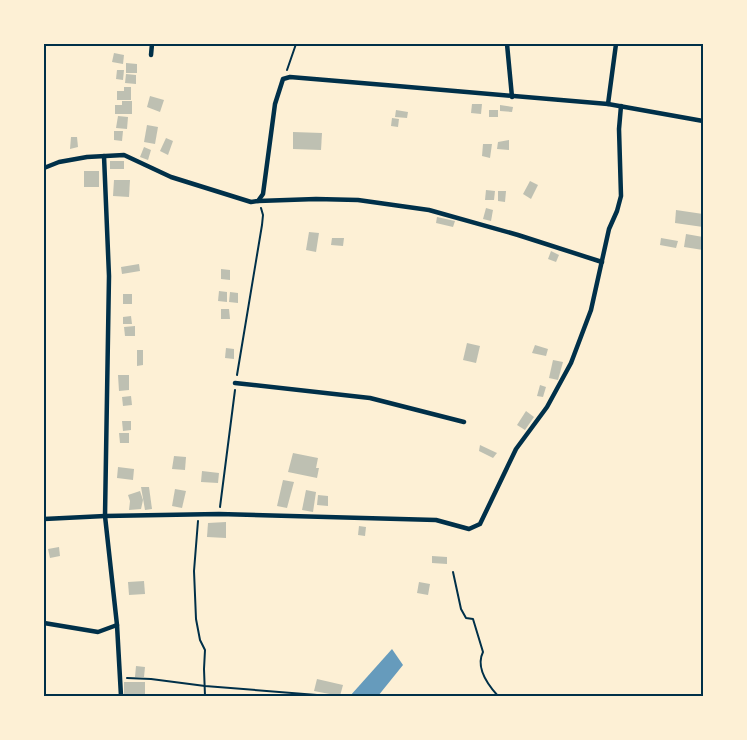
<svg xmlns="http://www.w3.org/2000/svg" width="747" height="740" viewBox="0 0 747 740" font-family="Merriweather,serif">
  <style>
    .water { fill: #669bbc }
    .building { fill: #bec0b2 }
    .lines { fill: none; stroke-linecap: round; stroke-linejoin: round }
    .path { stroke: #003049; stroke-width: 2 }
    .minor { stroke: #003049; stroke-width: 4.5 }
    .neatline { fill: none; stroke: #003049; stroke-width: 2 }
  </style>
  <rect width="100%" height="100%" fill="#fdf0d5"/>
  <polygon class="water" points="392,649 403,665 378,696 350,696"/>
  <g class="building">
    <polygon points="114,53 124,55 123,64 112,62"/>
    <polygon points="126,63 137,64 137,73 126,73"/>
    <polygon points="117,70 124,70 123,80 116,79"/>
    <polygon points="126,74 136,75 136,84 125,83"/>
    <polygon points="124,87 131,87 131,100 117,100 117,91 124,91"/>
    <polygon points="150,96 164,100 160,112 147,107"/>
    <polygon points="122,101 132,101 132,114 115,114 115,105 122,105"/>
    <polygon points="472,104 482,104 481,114 471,113"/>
    <polygon points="500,105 513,107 512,112 500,111"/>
    <polygon points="396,110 408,112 407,118 395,117"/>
    <rect x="489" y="110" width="9" height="7"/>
    <polygon points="118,116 128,117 127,129 116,128"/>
    <polygon points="392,118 399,119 398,127 391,126"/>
    <polygon points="147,125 158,127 155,144 144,142"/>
    <polygon points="114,131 123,131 122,141 114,140"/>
    <polygon points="293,132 322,133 321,150 293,149"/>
    <polygon points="71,137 77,137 78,147 70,149"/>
    <polygon points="166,138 173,141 168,155 160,151"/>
    <polygon points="509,140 509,150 497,149 498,142"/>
    <polygon points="483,144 492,144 490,158 482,156"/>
    <polygon points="144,147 151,150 148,160 140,157"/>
    <rect x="110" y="161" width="14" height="8"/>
    <rect x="84" y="171" width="15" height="16"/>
    <polygon points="114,180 130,180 129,197 113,196"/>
    <polygon points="530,181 538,185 531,199 523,194"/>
    <polygon points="486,190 495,191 494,200 485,200"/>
    <polygon points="498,191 506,191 505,202 498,201"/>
    <polygon points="486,208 493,210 491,221 483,219"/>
    <polygon points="676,210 703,214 703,227 675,223"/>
    <polygon points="437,217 455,221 453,227 436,223"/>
    <polygon points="309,232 319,233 316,252 306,250"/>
    <polygon points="686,234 703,237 703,250 684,247"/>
    <polygon points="332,238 344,238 343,246 331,245"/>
    <polygon points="661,238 678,241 676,248 660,245"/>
    <polygon points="551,251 559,255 556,262 548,259"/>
    <polygon points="139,264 140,271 122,274 121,267"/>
    <polygon points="221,269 230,270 230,280 221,279"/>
    <polygon points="219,291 227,292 227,302 218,301"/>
    <polygon points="230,292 238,293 238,303 229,302"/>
    <rect x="123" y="294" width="9" height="10"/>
    <polygon points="221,309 229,309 230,319 221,319"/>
    <polygon points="131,316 132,324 123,324 123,317"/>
    <polygon points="135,326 135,336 125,336 124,327"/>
    <polygon points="467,343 480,346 476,363 463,360"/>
    <polygon points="535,345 548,349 546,356 532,353"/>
    <polygon points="226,348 234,349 234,359 225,358"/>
    <polygon points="137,350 143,350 143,365 137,366"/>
    <polygon points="553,360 563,362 558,380 549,378"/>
    <polygon points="118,375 129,375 129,390 119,391"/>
    <polygon points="540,385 546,387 543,397 537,396"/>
    <polygon points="131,396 132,405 123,406 122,397"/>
    <polygon points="526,411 534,417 525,430 517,425"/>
    <polygon points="122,421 131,421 131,430 123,431"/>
    <polygon points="119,433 129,433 129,443 120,443"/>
    <polygon points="480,445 497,453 493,458 479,451"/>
    <polygon points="293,453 318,458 316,468 319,468 317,478 288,472"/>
    <polygon points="174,456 186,457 185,470 172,469"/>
    <polygon points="118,467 134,469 133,480 117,478"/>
    <polygon points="202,471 219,473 218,483 201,482"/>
    <polygon points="283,480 294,482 287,508 277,506"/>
    <polygon points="141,487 149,487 152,509 145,510"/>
    <polygon points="175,489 186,491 182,508 172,506"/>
    <polygon points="306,490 316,492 313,512 302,510"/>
    <polygon points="140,491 143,500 141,509 129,510 130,501 128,495"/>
    <polygon points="318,495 328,496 328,506 317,505"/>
    <polygon points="226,522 226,538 207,537 208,523"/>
    <polygon points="359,526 366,527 365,536 358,535"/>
    <polygon points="59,547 60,556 50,558 48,549"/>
    <polygon points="432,556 447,557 447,564 432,563"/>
    <polygon points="144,581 145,594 129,595 128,582"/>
    <polygon points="419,582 430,584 428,595 417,593"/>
    <polygon points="136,666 145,667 144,677 135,677"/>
    <polygon points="317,679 343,685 340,696 314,691"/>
    <rect x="124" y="682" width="21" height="14"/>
  </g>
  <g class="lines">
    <g class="path">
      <polyline points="287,70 296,44"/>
      <polyline points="237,375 262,225 263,215 261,208"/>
      <polyline points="220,507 235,390"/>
      <polyline points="198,521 194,571 196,619 200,640 205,650 204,669 205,696"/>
      <path d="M453,572L461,609L466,618L473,619L483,652C475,668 488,685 498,696"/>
      <polyline points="127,678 151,679 205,686 317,695"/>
    </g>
    <g class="minor">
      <polyline points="507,44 512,97"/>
      <polyline points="151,55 152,44"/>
      <polyline points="608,104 616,44"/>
      <polyline points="104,156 109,276 105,516 117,625 121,696"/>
      <polyline points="44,168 59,162 87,157 124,155 171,177 251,202 258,201 263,194 275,104 283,79 290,77 397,86 608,104 703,121"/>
      <polyline points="258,201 316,199 358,200 429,210 518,235 602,262"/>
      <polyline points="235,383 370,398 464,422"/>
      <polyline points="44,519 105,516 219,514 436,520 469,529 480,524 516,449 547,407 571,363 591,310 609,229 617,211 621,196 619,129 621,106"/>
      <polyline points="44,623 98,632 117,625"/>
    </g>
  </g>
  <rect width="747" height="740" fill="none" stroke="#fdf0d5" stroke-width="90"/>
  <rect x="45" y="45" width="657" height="650" class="neatline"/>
</svg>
